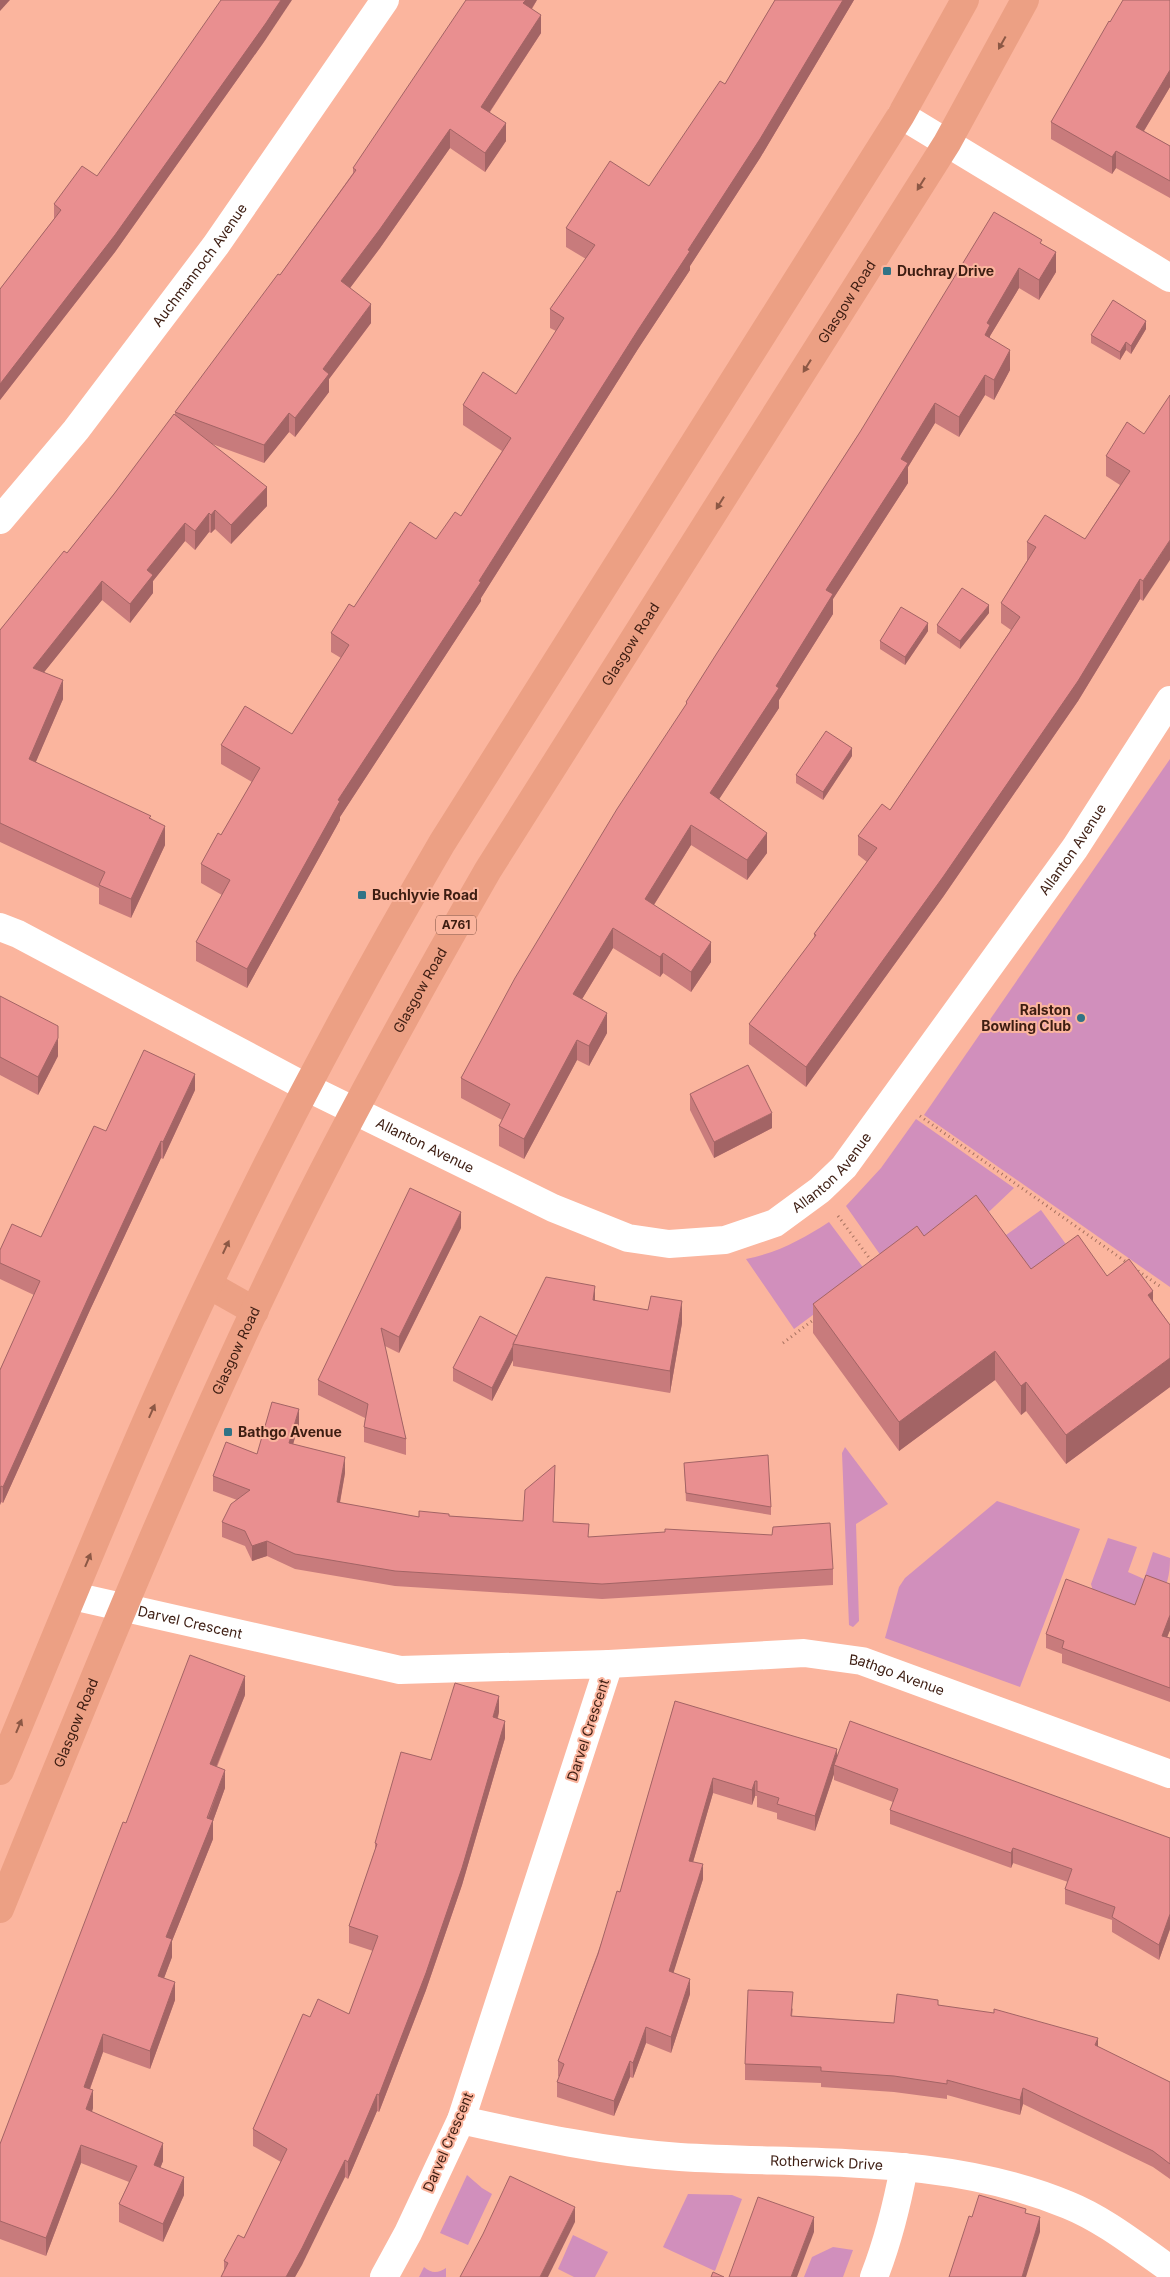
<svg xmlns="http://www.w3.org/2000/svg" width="1170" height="2277" viewBox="0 0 1170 2277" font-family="Inter,sans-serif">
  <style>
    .green { fill: #d18fbc }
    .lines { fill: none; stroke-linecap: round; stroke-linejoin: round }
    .path { stroke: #a6715f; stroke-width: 3; stroke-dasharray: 1 4; stroke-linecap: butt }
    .minor { stroke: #fff; stroke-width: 28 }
    .primary { stroke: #eca084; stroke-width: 28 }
    .wall { fill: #c87b7c }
    .shaded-wall { fill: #a36465 }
    .building { fill: #e98f90; stroke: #a36465 }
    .oneway { fill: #8c5845 }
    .poi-dot { fill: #317386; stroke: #fbb59e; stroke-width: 2 }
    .labels { text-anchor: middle; stroke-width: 4; stroke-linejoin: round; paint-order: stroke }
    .shield { fill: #fbb59e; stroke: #764b3c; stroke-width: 1 }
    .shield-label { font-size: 12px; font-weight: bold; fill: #3d1d12 }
    .street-label { font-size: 14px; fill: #3d1d12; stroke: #fbb59e }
    .poi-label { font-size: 14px; font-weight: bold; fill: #3d1d12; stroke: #fbb59e; text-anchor: start }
  </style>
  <rect width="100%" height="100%" fill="#fbb59e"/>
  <g class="green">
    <polygon points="1170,759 1170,1287 924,1115"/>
    <polygon points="916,1119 1014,1188 976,1224 893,1273 846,1206 881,1168"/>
    <polygon points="1041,1210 1079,1262 1031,1298 992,1245"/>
    <path d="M829,1222L868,1274L794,1329L746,1259C777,1253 803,1239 829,1222Z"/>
    <polygon points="845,1447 888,1504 856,1524 859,1621 853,1627 849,1625 842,1453"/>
    <polygon points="997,1501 1080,1529 1020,1687 885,1638 899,1587 905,1578"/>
    <path d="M1108,1538L1137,1547L1128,1572L1144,1579L1153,1552L1170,1558C1170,1593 1157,1600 1134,1623L1093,1591L1091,1584Z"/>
    <polygon points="467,2175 482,2188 492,2194 468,2245 440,2233"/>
    <polygon points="688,2194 732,2195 742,2199 715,2271 663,2247"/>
    <polygon points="573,2235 608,2252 595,2277 574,2277 558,2269"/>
    <polygon points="833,2247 853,2250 843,2277 804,2277 812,2257"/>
    <path d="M424,2267C432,2274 438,2273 446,2268V2277H419Z"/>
  </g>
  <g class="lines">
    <g class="path">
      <polyline points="920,1116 1129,1264"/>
      <polyline points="838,1216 873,1263"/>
      <polyline points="1134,1268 1161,1287"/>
      <polyline points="783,1343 816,1318"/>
    </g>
    <g class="minor">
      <polyline points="901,115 1170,278"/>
      <path id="s1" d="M0,520L76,430L216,245L385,0"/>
      <path id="s2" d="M0,927L18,934L306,1087L553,1208L628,1238L669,1244L725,1240L775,1223L820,1190L844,1167L1075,848L1170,700"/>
      <path id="s3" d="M73,1596L400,1670L609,1664L461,2120L408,2233L384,2277"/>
      <path id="s4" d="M609,1664L804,1653L862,1661L1170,1774"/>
      <path id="s5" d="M461,2120C533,2136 606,2152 680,2157C810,2165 946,2154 1068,2205C1105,2220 1138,2247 1170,2269"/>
      <path d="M874,2277C888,2241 897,2205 904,2167"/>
    </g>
    <g class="primary">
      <polyline points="209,1285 255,1311"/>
      <path d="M0,1771C74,1593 145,1413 230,1240C295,1105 366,973 442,843L901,115L965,0"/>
      <path id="s6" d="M0,1909C89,1690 177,1470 280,1257C344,1125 415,997 488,870L947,143L1025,0"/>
    </g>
  </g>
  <g class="wall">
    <polygon points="537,0 532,9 541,33 490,112 506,141 485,172 450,148 380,248 350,288 371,323 329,379 329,392 295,437 289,432 264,463 212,444 267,506 231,544 215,529 211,533 209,532 195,550 185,541 153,581 153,593 130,623 102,600 44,672 63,699 35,763 151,818 165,845 131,918 99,904 99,888 0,842 0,630 67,553 114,494 175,415 175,412 280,275 353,173 353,168"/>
    <polygon points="775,0 854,0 760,158 690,266 690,270 638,349 481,598 481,601 340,817 340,820 247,988 196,961 196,942 222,895 201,883 201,864 221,835 252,782 221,764 221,745 292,734 341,658 331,652 331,633 354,607 436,539 461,516 502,451 463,425 463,405 516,394 556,331 550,328 550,309 586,259 566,247 566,228 649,186 725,84"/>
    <polygon points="1170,0 1170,87 1144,131 1170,146 1170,198 1116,168 1112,174 1051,139 1051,122 1110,22"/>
    <polygon points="266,39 115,252 0,400 0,289 54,219 54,204 97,176"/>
    <polygon points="1042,244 1056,272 1039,300 1019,288 990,336 990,338 1010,370 994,400 985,395 959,437 935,423 908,467 908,483 833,599 833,614 779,700 779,708 719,799 767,853 747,880 691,845 654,905 711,962 691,992 663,973 660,977 613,948 582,999 607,1033 589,1066 577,1060 524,1159 499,1146 499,1126 502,1120 461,1098 461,1078 686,705 686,702 860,432"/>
    <polygon points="1146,329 1131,354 1126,350 1120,360 1091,343 1091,335"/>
    <polygon points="1144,434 1143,601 1140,599 1078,701 943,897 806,1087 749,1044 749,1024 814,938 814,934 867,862 858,855 858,836 890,810 1011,630 1001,623 1001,603 1027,561 1027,542 1085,539 1120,485 1106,476 1106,456"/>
    <polygon points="989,613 960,649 937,633 937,625"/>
    <polygon points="928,631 905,665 880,649 880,641"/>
    <polygon points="852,756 823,800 796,783 796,775"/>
    <polygon points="0,996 58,1056 38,1095 0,1075"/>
    <polygon points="195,1090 163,1159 161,1158 90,1310 3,1503 1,1502 0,1505 0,1370 34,1295 0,1279 0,1250 41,1237 106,1131"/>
    <polygon points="690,1094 772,1128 714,1158 690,1110"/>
    <polygon points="461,1228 399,1353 385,1346 406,1439 406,1455 364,1442 364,1427 365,1418 318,1395 318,1380"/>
    <polygon points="924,1236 1031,1269 1107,1276 1153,1301 1170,1325 1170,1387 1066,1464 1026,1411 1021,1415 995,1380 899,1451 813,1333 813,1304"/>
    <polygon points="595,1301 648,1310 682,1323 670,1393 513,1366 513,1360 492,1401 453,1381 453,1368 517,1336"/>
    <polygon points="299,1424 293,1444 345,1473 340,1503 419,1517 449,1516 523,1521 555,1480 553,1522 589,1537 833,1569 833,1585 602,1599 395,1586 295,1569 267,1556 252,1561 245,1546 222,1537 222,1522 237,1500 213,1491 213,1476 257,1454"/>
    <polygon points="684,1463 771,1507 771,1515 686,1501"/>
    <polygon points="1170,1584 1170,1630 1167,1637 1170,1638 1170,1702 1062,1663 1062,1654 1046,1648 1046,1634 1135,1605"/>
    <polygon points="245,1695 217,1767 225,1788 213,1821 213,1839 172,1941 172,1957 164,1978 175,2000 150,2069 103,2052 90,2089 93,2108 92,2112 163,2161 160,2168 184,2195 163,2242 119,2222 119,2204 129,2182 81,2163 46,2256 0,2239 0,2144 126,1823"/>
    <polygon points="675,1701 837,1756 1170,1838 1170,1929 1159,1960 1112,1932 1112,1920 1065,1904 1065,1889 1068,1882 1013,1863 1011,1868 890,1824 890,1810 893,1802 834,1780 834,1774 815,1831 777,1819 777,1813 757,1807 757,1796 755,1796 752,1805 713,1793 693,1862 703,1879 673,1973 690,1994 671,2053 646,2043 633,2078 630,2077 614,2116 557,2097 557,2082 559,2077 558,2076 558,2061 620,1892"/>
    <polygon points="499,1712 498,1718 505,1738 462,1885 426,1990 379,2112 377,2111 348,2179 345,2177 295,2277 221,2277 224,2270 224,2261 244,2238 281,2162 253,2146 253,2129 310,2017 349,2014 373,1951 349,1943 349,1926 375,1850 375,1843 431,1760"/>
    <polygon points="938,2005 1098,2047 1170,2082 1170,2179 1153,2167 1023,2104 1020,2115 947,2095 947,2099 894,2092 821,2087 821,2083 745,2080 745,2064 793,2008 792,2016 894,2023"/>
  </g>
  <g class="shaded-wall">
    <polygon points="0,0 10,0 0,11"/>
    <polygon points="281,0 292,0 266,39 115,252 0,400 0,384"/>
    <polygon points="526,0 537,0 523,22 523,3"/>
    <polygon points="843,0 854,0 760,158 690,266 690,270 638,349 481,598 481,601 340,817 340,820 247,988 247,969 338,800 479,581 688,250"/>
    <polygon points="541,15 541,33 481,125 481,107"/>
    <polygon points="1170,70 1170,87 1136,144 1136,127"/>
    <polygon points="506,123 506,141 485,172 485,153"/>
    <polygon points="450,129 450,148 380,248 341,300 341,281"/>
    <polygon points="1116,151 1116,168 1112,174 1112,157"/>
    <polygon points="1056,252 1056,272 1039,300 1039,280"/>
    <polygon points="1019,268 1019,288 990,336 990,345 985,335 987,323"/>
    <polygon points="371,304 371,323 329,379 329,392 295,437 295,418 323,369"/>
    <polygon points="1146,321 1146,329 1131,354 1131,346"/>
    <polygon points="1126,342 1126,350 1120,360 1120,352"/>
    <polygon points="1010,350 1010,370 994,400 994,380"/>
    <polygon points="985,375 985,395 959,437 959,417"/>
    <polygon points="935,403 935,423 908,467 908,483 833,599 833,614 779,700 779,708 710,813 710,793 776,686 826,590 901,459"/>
    <polygon points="289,413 289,432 264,463 264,445"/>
    <polygon points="267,487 267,506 231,544 231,525"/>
    <polygon points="215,510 215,529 211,533 211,515"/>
    <polygon points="209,513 209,532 195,550 195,531"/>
    <polygon points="185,523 185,541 153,581 153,593 130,623 130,604 147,570"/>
    <polygon points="1170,540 1170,560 1143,601 1143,581"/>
    <polygon points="1140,579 1140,599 1078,701 943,897 806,1087 806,1067"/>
    <polygon points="102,581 102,600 33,686 33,668"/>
    <polygon points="989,605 989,613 960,649 960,641"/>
    <polygon points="928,623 928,631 905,665 905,657"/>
    <polygon points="63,680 63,699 29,778 29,759"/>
    <polygon points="852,748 852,756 823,800 823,792"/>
    <polygon points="691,825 691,845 645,919 645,899"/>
    <polygon points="165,826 165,845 131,918 131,899"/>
    <polygon points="767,833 767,853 747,880 747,860"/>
    <polygon points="613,928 613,948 573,1014 573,994"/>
    <polygon points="711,942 711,962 691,992 691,972"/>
    <polygon points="663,953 663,973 660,977 660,957"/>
    <polygon points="607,1013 607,1033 589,1066 589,1046"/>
    <polygon points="58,1038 58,1056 38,1095 38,1077"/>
    <polygon points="577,1040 577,1060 524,1159 524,1139"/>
    <polygon points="195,1074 195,1090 163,1159 163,1142"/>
    <polygon points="772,1113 772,1128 714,1158 714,1142"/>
    <polygon points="161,1141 161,1158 90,1310 3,1503 3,1487 90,1294"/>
    <polygon points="461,1212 461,1228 399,1353 399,1337"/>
    <polygon points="595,1286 595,1307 593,1300"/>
    <polygon points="1153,1291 1153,1320 1148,1295"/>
    <polygon points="682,1301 682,1323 670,1393 670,1371"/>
    <polygon points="513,1346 513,1360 492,1401 492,1388"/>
    <polygon points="995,1351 995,1380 899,1451 899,1422"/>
    <polygon points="1170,1358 1170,1387 1066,1464 1066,1435"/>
    <polygon points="1026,1382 1026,1411 1021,1415 1021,1386"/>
    <polygon points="299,1409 299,1424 289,1458 289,1443"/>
    <polygon points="345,1457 345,1473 337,1518 337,1502"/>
    <polygon points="1,1486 1,1502 0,1505 0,1488"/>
    <polygon points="267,1541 267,1556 252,1561 252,1546"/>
    <polygon points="1170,1615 1170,1630 1162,1650 1162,1636"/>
    <polygon points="245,1676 245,1695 210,1782 210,1764"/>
    <polygon points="499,1696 499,1712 493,1734 493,1717"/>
    <polygon points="505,1721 505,1738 462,1885 426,1990 379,2112 379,2095"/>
    <polygon points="837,1749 837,1764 834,1765 834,1774 815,1831 815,1816"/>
    <polygon points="225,1770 225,1788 213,1821 213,1839 172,1941 172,1957 158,1994 158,1976 166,1937"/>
    <polygon points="713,1778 713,1793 689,1876 689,1861"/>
    <polygon points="755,1781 755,1796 752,1805 752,1790"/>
    <polygon points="1013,1848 1013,1863 1011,1868 1011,1853"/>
    <polygon points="703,1864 703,1879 669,1987 669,1971"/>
    <polygon points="1170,1914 1170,1929 1159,1960 1159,1945"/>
    <polygon points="690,1979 690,1994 671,2053 671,2037"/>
    <polygon points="175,1982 175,2000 150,2069 150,2051"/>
    <polygon points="646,2027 646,2043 633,2078 633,2063"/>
    <polygon points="103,2034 103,2052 84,2105 84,2087"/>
    <polygon points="1098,2038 1098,2053 1095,2045"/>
    <polygon points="630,2061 630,2077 614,2116 614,2101"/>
    <polygon points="1023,2088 1023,2104 1020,2115 1020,2100"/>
    <polygon points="93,2090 93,2108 86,2128 86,2109"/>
    <polygon points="377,2094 377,2111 348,2179 348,2162"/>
    <polygon points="163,2143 163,2161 154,2184 154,2165"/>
    <polygon points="81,2145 81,2163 46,2256 46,2238"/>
    <polygon points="345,2160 345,2177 302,2265 295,2277 286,2277"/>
    <polygon points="184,2177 184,2195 163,2242 163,2224"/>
    <polygon points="575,2207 575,2222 548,2277 540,2277"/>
    <polygon points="814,2217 814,2232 797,2277 791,2277"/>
    <polygon points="1040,2217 1040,2232 1026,2277 1022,2277"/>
  </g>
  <g class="building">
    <polygon points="221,0 281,0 266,23 115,235 0,384 0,289 61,210 54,204 82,166 97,176 159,89"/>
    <polygon points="466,0 526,0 523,3 541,15 481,107 506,123 485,153 450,129 380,229 341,281 371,304 323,369 329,374 295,418 289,413 264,445 175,412 278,274 280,275 356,170 353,168"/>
    <polygon points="775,0 843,0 760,139 688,250 690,251 638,330 479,581 481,582 338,800 340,801 247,969 196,942 230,880 201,864 218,833 221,835 260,768 221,745 245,706 292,734 349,645 331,633 349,604 354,607 410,522 436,539 455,512 461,516 511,438 463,405 483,372 516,394 564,318 550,309 595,245 566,228 610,161 649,186 720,81 725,84"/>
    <polygon points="1123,0 1170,0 1170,70 1136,127 1170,146 1170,181 1116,151 1112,157 1051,122 1109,21 1110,22"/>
    <polygon points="994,212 1042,240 1040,243 1056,252 1039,280 1019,268 987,323 990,325 985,335 1010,350 994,380 985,375 959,417 935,403 901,459 908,463 826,590 833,594 776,686 779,688 710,793 767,833 747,860 691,825 645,899 711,942 691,972 663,953 660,957 613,928 573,994 607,1013 589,1046 577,1040 524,1139 499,1126 510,1104 461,1078 515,978 617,809 687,703 686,702 717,653 860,432"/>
    <polygon points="1113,300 1146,321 1131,346 1126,342 1120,352 1091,335"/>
    <polygon points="1170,395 1170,540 1143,581 1140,579 1078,681 943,877 806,1067 749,1024 816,935 814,934 877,848 858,836 882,804 890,810 1020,617 1001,603 1036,547 1027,542 1045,515 1085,539 1130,471 1106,456 1127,422 1144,434"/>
    <polygon points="174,414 267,487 231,525 215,510 211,515 209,513 195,531 185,523 147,570 153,575 130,604 102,581 33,668 63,680 29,759 151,816 149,818 165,826 131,899 99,885 105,872 0,823 0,630 64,551 67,553 114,494"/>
    <polygon points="962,588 989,605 960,641 937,625"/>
    <polygon points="901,607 928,623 905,657 880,641"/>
    <polygon points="826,731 852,748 823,792 796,775"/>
    <polygon points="0,996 58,1026 58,1038 38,1077 0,1057"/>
    <polygon points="144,1050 195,1074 163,1142 161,1141 90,1294 3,1487 1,1486 0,1488 0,1370 40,1281 0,1263 0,1250 12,1224 41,1237 94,1126 106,1131"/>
    <polygon points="748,1065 772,1113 714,1142 690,1094"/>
    <polygon points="410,1188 461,1212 399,1337 381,1328 406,1439 364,1427 368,1404 318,1380"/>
    <polygon points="976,1195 1031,1269 1078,1235 1107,1276 1129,1259 1153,1291 1148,1295 1170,1325 1170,1358 1066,1435 1026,1382 1021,1386 995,1351 899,1422 813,1304 917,1226 924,1236"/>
    <polygon points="546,1277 595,1286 593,1300 648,1310 651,1296 682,1301 670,1371 513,1344"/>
    <polygon points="480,1316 517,1336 513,1344 513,1346 492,1388 453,1368"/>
    <polygon points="272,1402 299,1409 289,1443 345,1457 337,1502 419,1517 419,1511 449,1514 449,1516 523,1521 525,1490 555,1465 553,1522 589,1524 588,1537 665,1532 665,1529 772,1535 773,1527 830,1523 833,1569 602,1584 395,1571 295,1554 267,1541 252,1546 245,1531 222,1522 231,1504 250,1490 213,1476 226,1442 257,1454"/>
    <polygon points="768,1455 771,1507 686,1493 684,1463"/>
    <polygon points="1146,1575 1170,1584 1170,1615 1162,1636 1170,1638 1170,1688 1062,1648 1064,1641 1046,1634 1066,1579 1135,1605"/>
    <polygon points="190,1655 245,1676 210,1764 225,1770 207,1818 213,1820 166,1937 172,1939 158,1976 175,1982 150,2051 103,2034 84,2087 93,2090 86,2109 163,2143 154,2165 184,2177 163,2224 119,2204 137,2166 81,2145 46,2238 0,2221 0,2144 103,1874 123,1822 126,1823"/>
    <polygon points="455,1683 499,1696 493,1717 505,1721 462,1868 426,1973 379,2095 377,2094 348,2162 345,2160 302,2248 286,2277 221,2277 228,2263 224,2261 238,2235 244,2238 287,2149 253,2129 303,2014 310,2017 318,1999 349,2014 378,1936 349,1926 377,1844 375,1843 401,1752 431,1760"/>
    <polygon points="675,1701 837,1749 815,1816 777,1804 779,1798 757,1791 757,1781 755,1781 752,1790 713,1778 689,1861 703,1864 669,1971 690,1979 671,2037 646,2027 633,2063 630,2061 614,2101 557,2082 564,2064 558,2061 598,1954 617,1891 620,1892"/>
    <polygon points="850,1721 1170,1838 1170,1914 1159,1945 1112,1917 1115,1907 1065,1889 1072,1869 1013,1848 1011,1853 890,1810 898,1789 834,1765"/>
    <polygon points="748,1990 793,1992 791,2016 894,2023 897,1994 938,2000 938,2005 994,2013 994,2009 1098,2038 1095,2045 1170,2082 1170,2164 1153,2151 1023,2088 1020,2100 947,2080 947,2084 894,2076 821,2071 821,2067 745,2064"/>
    <polygon points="510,2176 575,2207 540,2277 460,2277 483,2234"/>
    <polygon points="979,2195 1026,2209 1025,2213 1040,2217 1022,2277 949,2277 969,2216 972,2217"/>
    <polygon points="758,2197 814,2217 791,2277 729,2277"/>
    <polygon points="713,2272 724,2277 711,2277"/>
  </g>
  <defs><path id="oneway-solid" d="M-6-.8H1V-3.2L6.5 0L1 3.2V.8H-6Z" transform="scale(1.25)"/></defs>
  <g class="oneway">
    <use href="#oneway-solid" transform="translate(1002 43) rotate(119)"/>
    <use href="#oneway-solid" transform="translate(921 184) rotate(122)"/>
    <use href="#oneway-solid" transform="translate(807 366) rotate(122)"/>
    <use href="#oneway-solid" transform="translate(720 503) rotate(122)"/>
    <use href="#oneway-solid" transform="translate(226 1247) rotate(-65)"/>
    <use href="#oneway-solid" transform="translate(152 1411) rotate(-66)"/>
    <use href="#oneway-solid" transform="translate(88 1560) rotate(-67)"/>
    <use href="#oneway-solid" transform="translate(19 1726) rotate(-67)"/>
  </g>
  <g class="poi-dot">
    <rect x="882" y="266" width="10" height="10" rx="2.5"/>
    <rect x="357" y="890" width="10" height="10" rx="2.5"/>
    <circle cx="1081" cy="1018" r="5"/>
    <rect x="223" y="1427" width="10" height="10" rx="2.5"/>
  </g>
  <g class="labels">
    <rect class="shield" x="436" y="915.5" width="40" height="19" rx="4"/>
    <g class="shield-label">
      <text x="456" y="929">A761</text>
    </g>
    <g class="street-label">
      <text dy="5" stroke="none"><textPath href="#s1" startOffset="324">Auchmannoch Avenue</textPath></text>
      <text dy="5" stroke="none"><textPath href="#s6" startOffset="1821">Glasgow Road</textPath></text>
      <text dy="5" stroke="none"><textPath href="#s6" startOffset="1416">Glasgow Road</textPath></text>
      <text dy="5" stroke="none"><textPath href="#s2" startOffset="1332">Allanton Avenue</textPath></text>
      <text dy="5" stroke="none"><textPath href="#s6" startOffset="1011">Glasgow Road</textPath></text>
      <text dy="5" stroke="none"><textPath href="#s2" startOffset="478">Allanton Avenue</textPath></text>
      <text dy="5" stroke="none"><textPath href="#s2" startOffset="928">Allanton Avenue</textPath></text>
      <text dy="5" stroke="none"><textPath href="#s6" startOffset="606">Glasgow Road</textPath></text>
      <text dy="5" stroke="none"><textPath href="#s3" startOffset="120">Darvel Crescent</textPath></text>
      <text dy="5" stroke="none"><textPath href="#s4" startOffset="291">Bathgo Avenue</textPath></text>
      <text dy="5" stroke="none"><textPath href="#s6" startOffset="201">Glasgow Road</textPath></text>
      <text transform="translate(588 1730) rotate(-72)" y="5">Darvel Crescent</text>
      <text transform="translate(448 2142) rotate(-67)" y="5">Darvel Crescent</text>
      <text dy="5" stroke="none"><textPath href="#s5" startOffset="369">Rotherwick Drive</textPath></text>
    </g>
    <g class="poi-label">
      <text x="897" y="276">Duchray Drive</text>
      <text x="372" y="900">Buchlyvie Road</text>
      <text x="1071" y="1015" text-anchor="end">Ralston<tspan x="1071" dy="16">Bowling Club</tspan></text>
      <text x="238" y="1437">Bathgo Avenue</text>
    </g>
  </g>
</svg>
